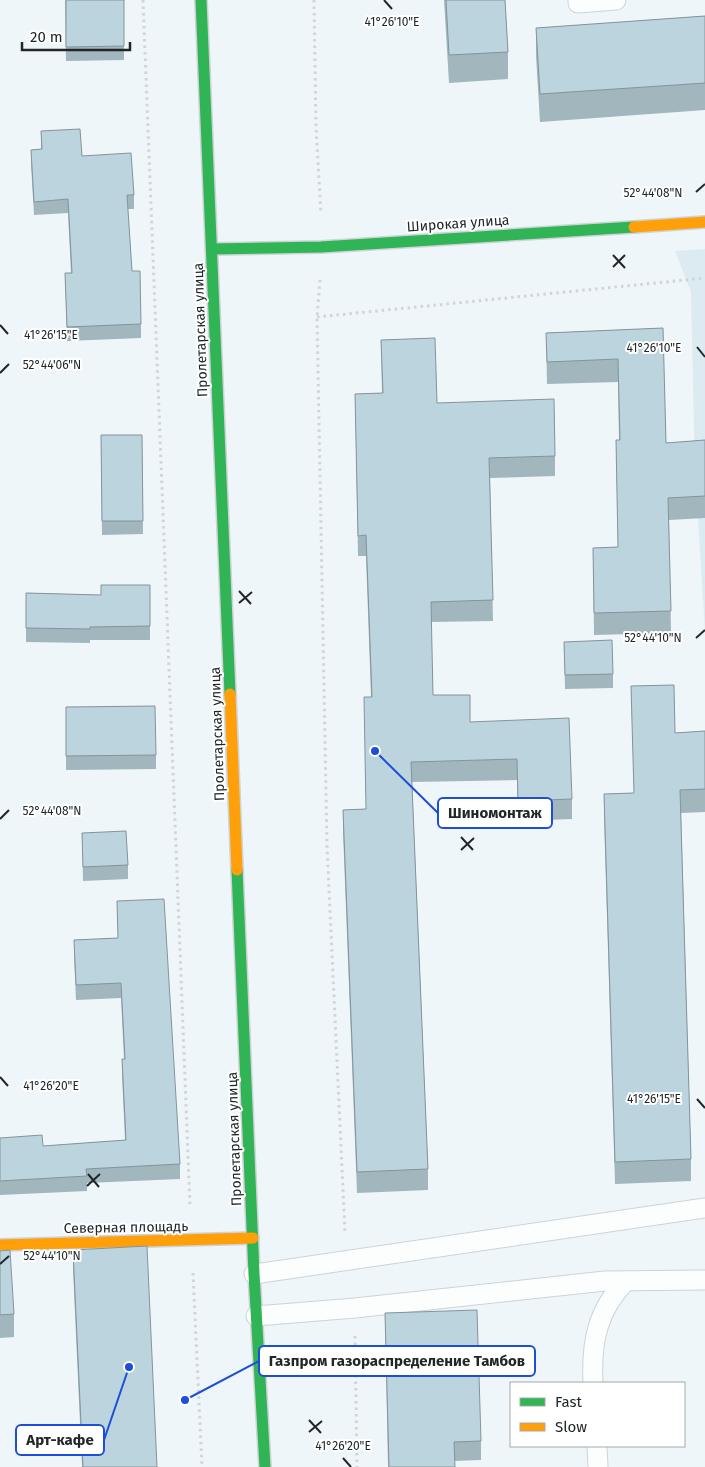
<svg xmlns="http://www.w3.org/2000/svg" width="705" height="1467" viewBox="0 0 705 1467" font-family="'Fira Sans',sans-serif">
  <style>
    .built { fill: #dbebf1 }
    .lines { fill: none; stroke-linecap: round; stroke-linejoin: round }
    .lane-casing { stroke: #cdd3d6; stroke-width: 21 }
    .fast-casing { stroke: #cdd3d6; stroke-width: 14 }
    .slow-casing { stroke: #cdd3d6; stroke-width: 14 }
    .path { stroke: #d2d4d5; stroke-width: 3; stroke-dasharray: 2.5 4; stroke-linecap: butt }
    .lane { stroke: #fcfefe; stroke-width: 19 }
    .fast { stroke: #30b455; stroke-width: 11 }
    .slow { stroke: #ff9f0a; stroke-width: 11 }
    .wall { fill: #a2b6be }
    .building { fill: #bcd4dd; stroke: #84949b }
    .ticks { fill: none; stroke: #212729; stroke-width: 2 }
    .labels { text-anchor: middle; stroke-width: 4; stroke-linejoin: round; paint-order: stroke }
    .street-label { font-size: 14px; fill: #212729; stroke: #fff }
    .ticks-label { font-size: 12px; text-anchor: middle; fill: #212729; stroke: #fff; stroke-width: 4; stroke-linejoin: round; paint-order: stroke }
    .leader { fill: none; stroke: #1d4ed8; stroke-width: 2 }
    .callout-dot { fill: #1d4ed8; stroke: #fff; stroke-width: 2 }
    .callout { fill: #fff; stroke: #1d4ed8; stroke-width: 2 }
    .callout-label { font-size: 15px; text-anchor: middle; font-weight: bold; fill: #212729 }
  </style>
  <rect width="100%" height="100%" fill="#eef6fa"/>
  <polygon class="built" points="705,249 705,631 695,472 691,292 675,251"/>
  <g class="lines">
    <g class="lane-casing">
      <g id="lane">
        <polyline points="578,0 578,3 616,0"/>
        <polyline points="254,1274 705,1208"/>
        <polyline points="256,1316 355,1308 605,1281 705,1280"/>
        <path d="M593,1383C591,1343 597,1310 626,1281"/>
        <polyline points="597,1446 598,1467"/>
      </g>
    </g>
    <g class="fast-casing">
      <g id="fast">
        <polyline points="201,0 230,694"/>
        <polyline points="212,249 321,247 634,227"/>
        <polyline points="237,870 254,1274 265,1467"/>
      </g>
    </g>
    <g class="slow-casing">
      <g id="slow">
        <polyline points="634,227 705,222"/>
        <polyline points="230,694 237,870"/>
        <polyline points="0,1245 253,1238"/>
      </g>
    </g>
    <g class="path">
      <polyline points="143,0 190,1207"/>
      <polyline points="314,0 316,127 321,214"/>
      <polyline points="320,280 317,317 327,846 345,1233"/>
      <polyline points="317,317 705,278"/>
      <polyline points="193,1273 202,1467"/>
      <polyline points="355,1336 357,1467"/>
    </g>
    <use href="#lane" class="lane"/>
    <use href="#fast" class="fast"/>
    <use href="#slow" class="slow"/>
  </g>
  <g class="wall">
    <polygon points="65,0 124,46 124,60 66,61"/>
    <polygon points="444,0 505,0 508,52 508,79 449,83"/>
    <polygon points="705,16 705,110 540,122 536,56 536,28"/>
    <polygon points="41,131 82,156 134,195 134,209 128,209 132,271 141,324 141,338 67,341 65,273 71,273 68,213 34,215 31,164 31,150 41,149"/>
    <polygon points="663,328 666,443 705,440 705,518 669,520 671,633 594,635 593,548 618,547 616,440 619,440 618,382 547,384 546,333"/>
    <polygon points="381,340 437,403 555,456 555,476 490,478 493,621 431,622 433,695 470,722 572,799 572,819 518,821 517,780 412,782 428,1169 428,1190 357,1193 343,831 343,810 366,809 371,697 366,556 358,556 355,394 382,393"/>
    <polygon points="101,435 142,435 143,534 102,535"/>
    <polygon points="150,585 150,640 90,640 90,643 26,642 26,593 101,595"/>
    <polygon points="564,642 613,674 613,688 565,689"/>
    <polygon points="631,686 675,733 705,731 705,812 681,813 691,1159 691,1181 615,1184 604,816 604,794 634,793"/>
    <polygon points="66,707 156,755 156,769 66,770"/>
    <polygon points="82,833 128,865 128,879 83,881"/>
    <polygon points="117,901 180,1164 180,1179 87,1183 87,1191 0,1195 0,1138 43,1146 125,1140 122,1074 122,1059 124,1059 121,998 76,1000 74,955 74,940 118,938"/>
    <polygon points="73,1250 157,1467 82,1467 73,1269"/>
    <polygon points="0,1251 14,1314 14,1337 0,1338"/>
    <polygon points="385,1313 481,1441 481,1460 454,1461 455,1467 388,1467"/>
  </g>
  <g class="building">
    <polygon points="66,0 124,0 124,46 66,47"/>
    <polygon points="446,0 505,0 508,52 449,55"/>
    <polygon points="705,16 705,83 540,94 536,28"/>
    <polygon points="80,129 82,156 131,153 134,195 127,195 132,271 140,271 141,324 67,327 65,273 72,273 68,199 34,202 31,150 42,149 41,131"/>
    <polygon points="663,328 666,443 705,440 705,496 668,498 671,611 594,613 593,548 618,547 616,440 620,440 618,359 547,362 546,333"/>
    <polygon points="435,338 437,403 554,399 555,456 489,458 493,600 431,602 433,695 470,695 470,722 569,718 572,799 518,801 517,759 411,762 428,1169 357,1172 343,810 366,809 364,697 372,697 366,535 358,536 355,394 383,393 381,340"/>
    <polygon points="101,435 142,435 143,521 102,521"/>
    <polygon points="101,585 150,585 150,626 90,627 90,629 26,628 26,593 101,595"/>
    <polygon points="612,640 613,674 565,675 564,642"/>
    <polygon points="674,685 675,733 705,731 705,789 680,790 691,1159 615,1162 604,794 634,793 631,686"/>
    <polygon points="155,706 156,755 66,756 66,707"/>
    <polygon points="126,831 128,865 83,867 82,833"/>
    <polygon points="164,899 180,1164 86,1169 87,1176 0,1181 0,1138 42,1135 43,1146 126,1140 122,1059 125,1059 121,983 76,985 74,940 118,938 117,901"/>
    <polygon points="147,1246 157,1467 83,1467 73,1250"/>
    <polygon points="10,1250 14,1314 0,1315 0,1251"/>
    <polygon points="477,1310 481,1441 454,1442 455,1467 389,1467 385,1313"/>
  </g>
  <path class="ticks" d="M384,0L392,9M696,192L705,184M613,255L625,268M613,267L625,255M0,325L8,334M697,347L705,357M0,373L9,364M239,591L251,604M239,603L252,592M696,638L705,630M0,819L9,810M461,837L473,850M461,850L474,838M0,1077L8,1086M697,1099L705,1108M88,1174L99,1187M87,1186L100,1174M0,1264L9,1256M309,1420L321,1433M309,1432L322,1421M343,1458L351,1467"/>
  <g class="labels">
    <g class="street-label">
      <text transform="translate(458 223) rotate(-4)" y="5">Широкая улица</text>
      <text transform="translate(200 330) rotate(-92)" y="5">Пролетарская улица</text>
      <text transform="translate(217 734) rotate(-92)" y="5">Пролетарская улица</text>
      <text transform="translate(234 1139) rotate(-92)" y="5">Пролетарская улица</text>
      <text transform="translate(126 1227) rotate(-1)" y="5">Северная площадь</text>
    </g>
  </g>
  <g class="ticks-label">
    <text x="392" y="26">41°26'10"E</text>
    <text x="653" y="197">52°44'08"N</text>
    <text x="51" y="339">41°26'15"E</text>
    <text x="654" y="352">41°26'10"E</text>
    <text x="52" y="369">52°44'06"N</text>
    <text x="653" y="642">52°44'10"N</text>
    <text x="52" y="815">52°44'08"N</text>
    <text x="51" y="1090">41°26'20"E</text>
    <text x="654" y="1103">41°26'15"E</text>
    <text x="52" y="1260">52°44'10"N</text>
    <text x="343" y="1450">41°26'20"E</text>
  </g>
  <path class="leader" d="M375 751L438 813M185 1400L259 1361M129 1367L104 1440"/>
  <g class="callout-dot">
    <circle cx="375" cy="751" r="5"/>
    <circle cx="185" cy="1400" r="5"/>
    <circle cx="129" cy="1367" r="5"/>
  </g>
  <g class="callout">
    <rect x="438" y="798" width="114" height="30" rx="5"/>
    <rect x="259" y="1346" width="276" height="30" rx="5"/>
    <rect x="16" y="1425" width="88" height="30" rx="5"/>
  </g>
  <g class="callout-label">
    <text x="495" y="818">Шиномонтаж</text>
    <text x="397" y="1366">Газпром газораспределение Тамбов</text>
    <text x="60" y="1445">Арт-кафе</text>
  </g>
  <rect x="510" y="1382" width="175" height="65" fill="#ffffff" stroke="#a6a9a9"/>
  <rect x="520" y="1398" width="25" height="8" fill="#30b455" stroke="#a6a9a9"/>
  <text x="555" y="1407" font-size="15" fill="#212729">Fast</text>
  <rect x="520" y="1423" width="25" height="8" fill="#ff9f0a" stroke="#a6a9a9"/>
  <text x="555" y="1432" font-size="15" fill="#212729">Slow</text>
  <path d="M22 42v8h108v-8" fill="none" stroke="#212729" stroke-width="2.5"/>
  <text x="30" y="42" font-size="15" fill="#212729" stroke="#ffffff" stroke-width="4" paint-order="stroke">20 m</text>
</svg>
